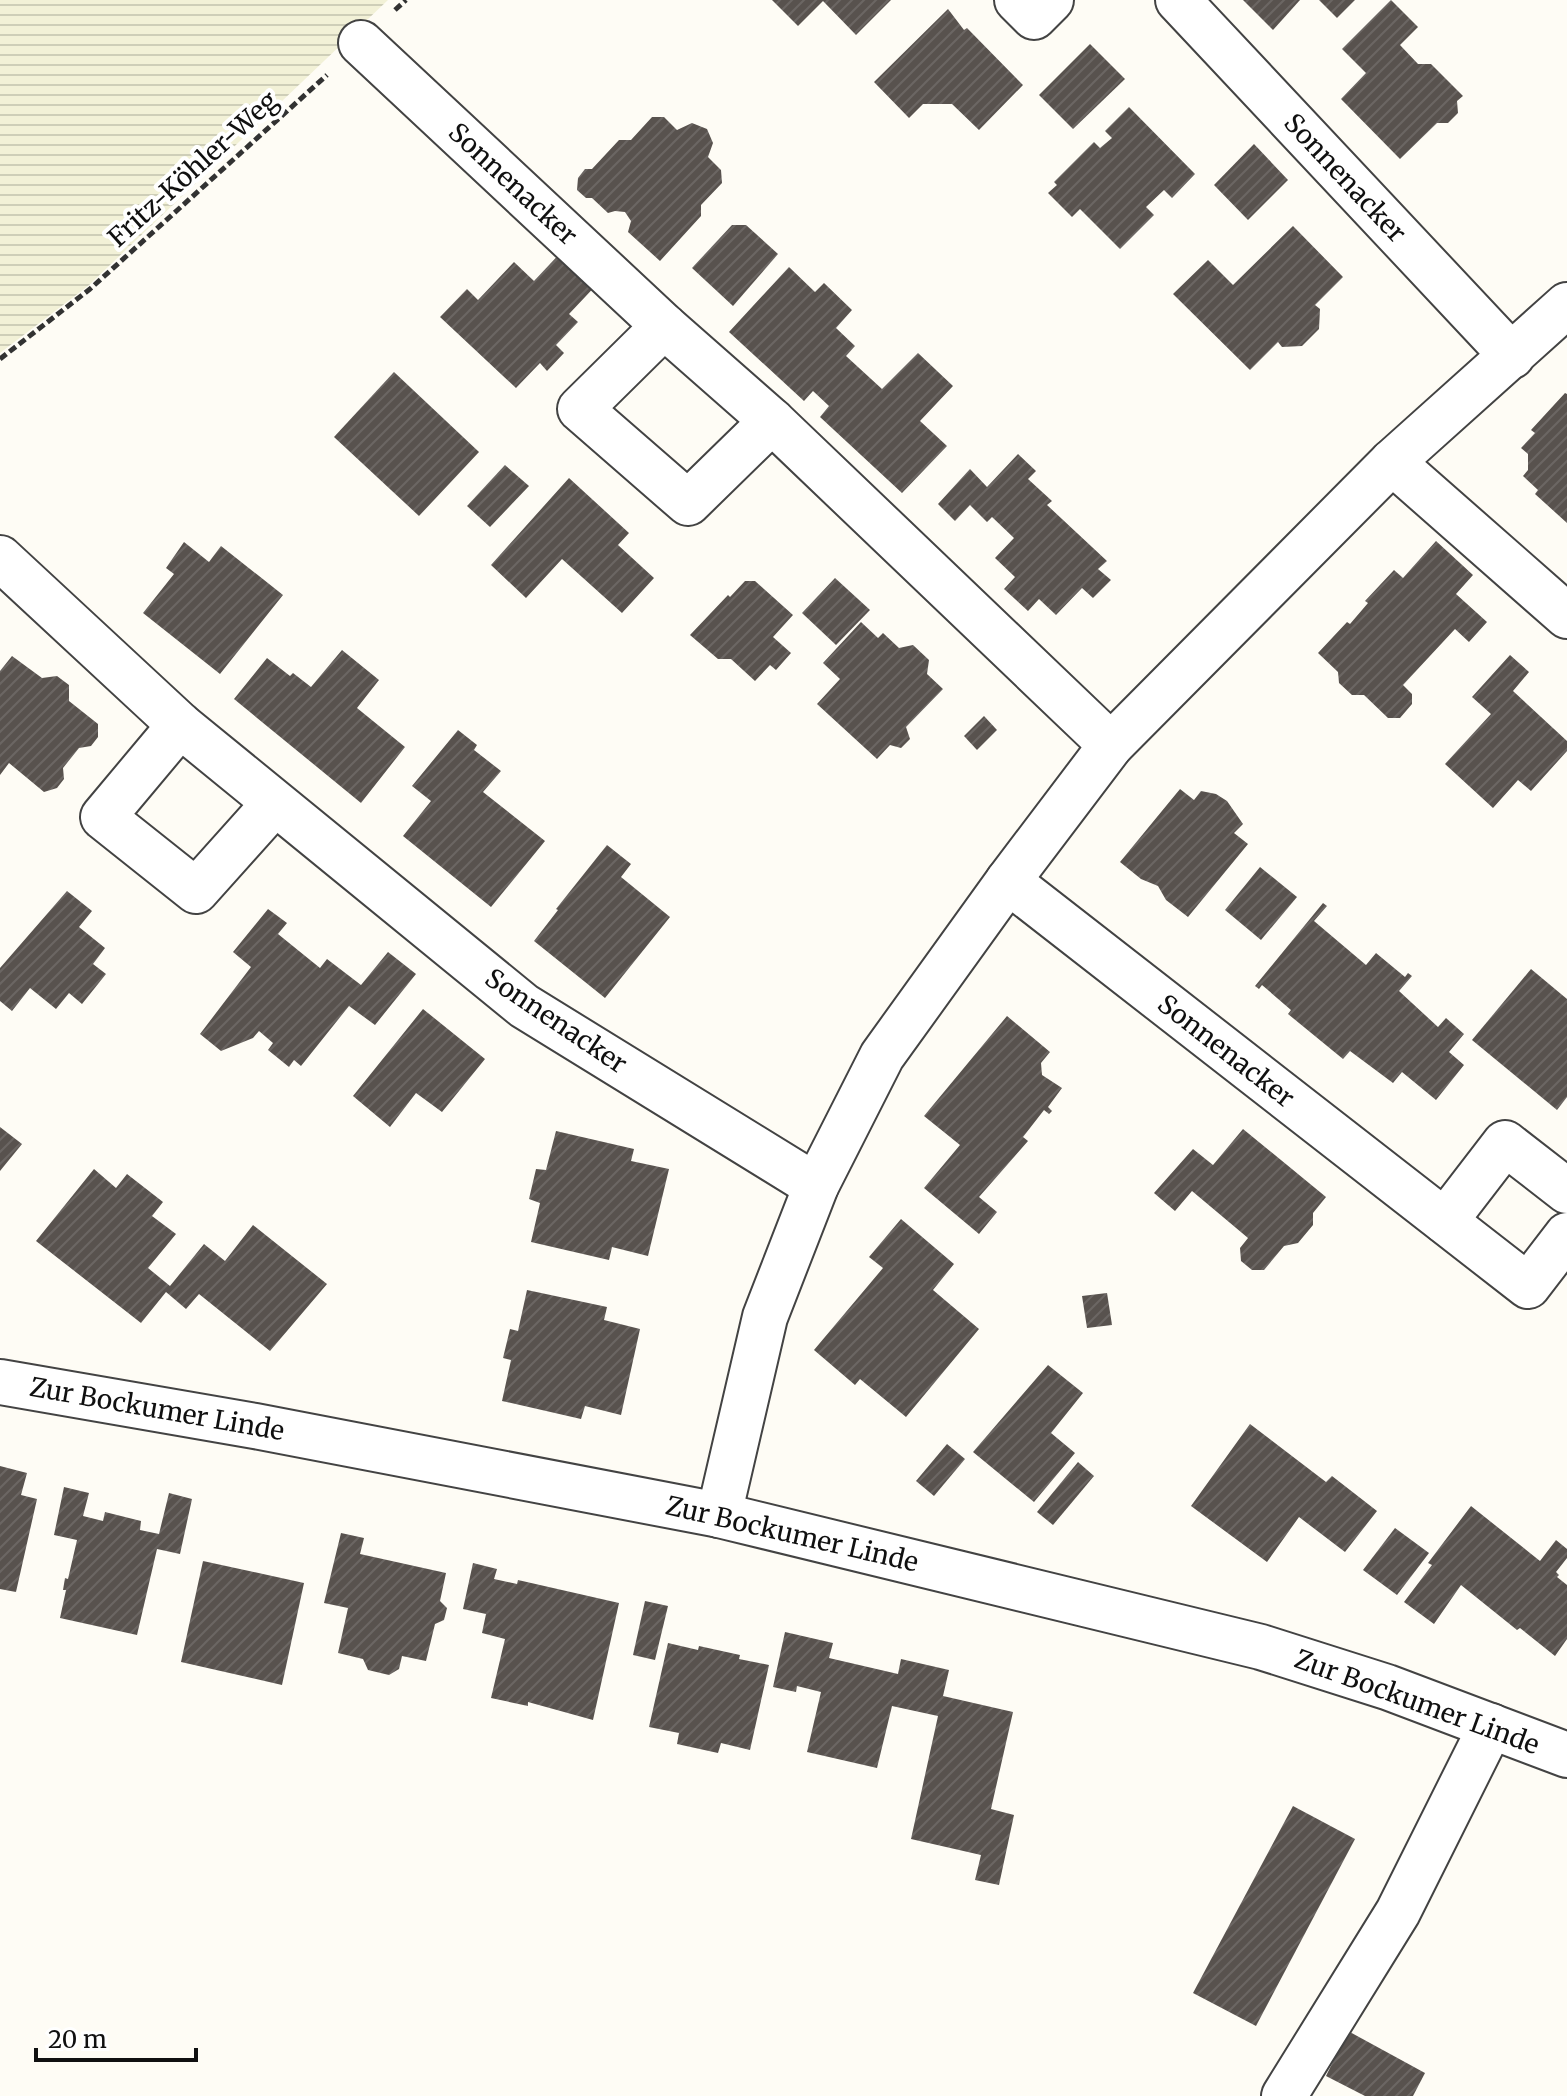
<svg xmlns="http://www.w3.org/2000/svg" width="1567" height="2096" viewBox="0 0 1567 2096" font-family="Merriweather,serif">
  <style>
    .farmland { fill: url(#farmland-rules) }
    .building { fill: url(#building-hatch) }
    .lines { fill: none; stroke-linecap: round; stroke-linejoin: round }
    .minor-casing { stroke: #434343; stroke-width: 48 }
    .path { stroke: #323232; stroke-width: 5; stroke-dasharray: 8 4; stroke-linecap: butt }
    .minor { stroke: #fff; stroke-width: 44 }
    .labels { text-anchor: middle; stroke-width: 8; stroke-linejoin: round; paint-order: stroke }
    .street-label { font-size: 26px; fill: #101010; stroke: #fff }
  </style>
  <defs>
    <pattern id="farmland-rules" width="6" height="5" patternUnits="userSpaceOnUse" patternTransform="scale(2)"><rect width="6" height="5" fill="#f2f1d7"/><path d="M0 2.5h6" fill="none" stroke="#ceceb8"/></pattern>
    <pattern id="building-hatch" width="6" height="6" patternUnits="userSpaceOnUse" patternTransform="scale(2)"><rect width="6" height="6" fill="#58524e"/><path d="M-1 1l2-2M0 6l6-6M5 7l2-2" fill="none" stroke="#6b6663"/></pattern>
  </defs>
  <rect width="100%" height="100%" fill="#fefcf5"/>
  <polygon class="farmland" points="0,0 388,0 88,286 0,353"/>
  <g class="building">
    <polygon points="772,0 891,0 856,35 823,1 798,26"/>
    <polygon points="1243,0 1300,0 1273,30"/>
    <polygon points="1319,0 1355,0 1337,18"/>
    <polygon points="1391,0 1418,27 1400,45 1418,64 1431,64 1463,96 1457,101 1458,113 1448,123 1437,123 1400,159 1341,99 1366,73 1342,49"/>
    <polygon points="948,9 964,30 967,28 1023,85 979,130 952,104 923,104 909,118 874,82"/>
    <polygon points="1090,44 1125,79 1073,129 1039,95"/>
    <polygon points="1129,107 1195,174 1172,198 1164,190 1146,207 1154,215 1120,249 1080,209 1072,217 1048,193 1057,185 1054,182 1094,142 1100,148 1112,138 1105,131"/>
    <polygon points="652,117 664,117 677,130 692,123 707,129 713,143 708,157 721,170 722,183 701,205 701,216 660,261 628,232 631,221 625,212 615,211 608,213 592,198 586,198 577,190 578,178 585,169 592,169 619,140 631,140"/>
    <polygon points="1254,144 1288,180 1248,220 1214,185"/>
    <polygon points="732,225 746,225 778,254 733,306 692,268"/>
    <polygon points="1293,226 1343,277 1315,305 1320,309 1319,329 1302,346 1282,347 1278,342 1250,370 1173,294 1208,260 1233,285"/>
    <polygon points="566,247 602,279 569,314 578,322 556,345 564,353 547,371 540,363 516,388 440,317 467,289 478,300 514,262 534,281"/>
    <polygon points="789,267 815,292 824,283 852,310 836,328 855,346 846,356 882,389 918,353 953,386 920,421 947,446 902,493 820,417 829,406 813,391 804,401 729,332"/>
    <polygon points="394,372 479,452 419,516 334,437"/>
    <polygon points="1565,393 1567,394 1567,523 1535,494 1538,490 1523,476 1528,470 1528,454 1521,448 1535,433 1531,430"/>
    <polygon points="1018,454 1036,471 1028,479 1052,501 1047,505 1107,561 1098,569 1111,580 1093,598 1082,588 1056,615 1039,599 1028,611 1004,589 1015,577 995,558 1014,538 992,517 987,522 970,505 955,521 938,504 970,469 987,487"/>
    <polygon points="505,465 529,486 490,527 467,506"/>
    <polygon points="569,478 629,533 618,545 654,578 622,613 562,559 526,598 491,565"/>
    <polygon points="1436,541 1473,575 1456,594 1487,622 1469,642 1455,629 1403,685 1412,694 1412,704 1400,718 1388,718 1364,695 1352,695 1339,683 1338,672 1318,653 1347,622 1350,624 1368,603 1365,601 1394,570 1403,578"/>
    <polygon points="184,542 209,562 221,546 283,595 220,674 143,613 174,574 166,568"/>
    <polygon points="835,578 870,610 836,645 802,613"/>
    <polygon points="745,581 755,581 793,615 773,637 791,653 776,670 770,665 755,681 731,659 718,659 690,635 728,595 730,597"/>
    <polygon points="861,622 878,638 883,633 899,648 913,645 929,660 927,674 943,689 906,727 910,739 901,748 890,745 877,759 817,704 840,679 823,663"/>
    <polygon points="342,650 379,680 357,708 405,747 361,803 234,699 267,658 290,676 293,673 311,687"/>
    <polygon points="1510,655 1529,672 1513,691 1567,741 1567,751 1531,791 1518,780 1493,808 1445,764 1491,714 1472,697"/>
    <polygon points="12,656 42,678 57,676 69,685 69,701 98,724 98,737 91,746 79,748 63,768 64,779 57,788 44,792 9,763 0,775 0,671"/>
    <polygon points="984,716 997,730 977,750 964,736"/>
    <polygon points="458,730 477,745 474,750 501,771 483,792 545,841 491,907 403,836 431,801 412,786"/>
    <polygon points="1180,789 1194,800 1201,791 1216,794 1227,801 1243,824 1234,833 1248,844 1188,917 1166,900 1158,886 1141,879 1120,862"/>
    <polygon points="607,845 631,864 621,877 670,917 605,998 534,941 558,910 556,909"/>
    <polygon points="1260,867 1297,897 1261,940 1225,910"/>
    <polygon points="67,891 92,911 79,927 105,948 93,964 106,974 82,1004 69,993 56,1009 30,988 12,1011 0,1001 0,968"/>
    <polygon points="1323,903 1327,906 1314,921 1366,965 1376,953 1405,977 1408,973 1412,976 1399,991 1438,1027 1446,1018 1464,1034 1449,1052 1464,1065 1436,1100 1402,1072 1393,1083 1350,1051 1343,1059 1288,1014 1291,1010 1262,985 1259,989 1255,986"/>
    <polygon points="268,909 287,923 278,934 320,968 327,959 361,985 388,952 416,974 375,1025 349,1006 301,1066 294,1060 289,1067 268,1050 273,1043 259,1031 253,1038 221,1051 200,1034 251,967 233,952"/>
    <polygon points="1531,969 1567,999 1567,1097 1557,1110 1472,1040"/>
    <polygon points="423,1009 485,1059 442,1112 416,1093 390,1127 353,1096"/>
    <polygon points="1007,1016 1050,1052 1041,1063 1042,1075 1062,1088 1048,1107 1052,1111 1049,1114 1044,1110 1023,1137 1028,1141 979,1197 997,1212 979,1234 924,1188 960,1145 924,1116"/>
    <polygon points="0,1127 22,1144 0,1171"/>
    <polygon points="1243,1129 1326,1197 1313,1213 1313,1225 1298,1243 1284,1246 1264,1270 1252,1270 1241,1261 1240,1248 1248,1238 1192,1191 1175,1211 1154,1193 1193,1149 1213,1165"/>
    <polygon points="556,1131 634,1149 631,1161 669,1169 648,1256 612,1247 609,1260 531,1242 540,1203 529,1199 536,1169 546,1170"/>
    <polygon points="94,1169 116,1188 127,1174 163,1202 152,1216 176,1234 148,1268 170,1286 204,1244 225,1261 253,1225 327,1284 270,1351 199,1294 186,1309 166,1292 141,1323 36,1241"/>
    <polygon points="901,1219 954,1264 933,1290 979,1329 906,1417 860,1379 855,1385 814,1350 883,1268 869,1257"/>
    <polygon points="527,1290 607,1307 604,1320 640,1329 621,1415 585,1406 581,1419 502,1401 511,1360 503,1358 510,1329 518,1331"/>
    <polygon points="1107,1293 1112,1325 1087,1328 1082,1296"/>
    <polygon points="1048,1365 1083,1393 1051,1433 1075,1453 1034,1502 973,1452"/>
    <polygon points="1250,1424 1326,1482 1332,1476 1377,1511 1345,1552 1299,1517 1267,1562 1191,1506"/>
    <polygon points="947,1444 965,1459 934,1496 916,1481"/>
    <polygon points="1078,1462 1094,1476 1053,1525 1037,1512"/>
    <polygon points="0,1466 27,1473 21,1495 37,1499 16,1592 0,1589"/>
    <polygon points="64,1487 89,1493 83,1516 103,1521 105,1512 141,1521 140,1530 159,1534 169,1493 192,1499 180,1554 157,1549 137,1635 60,1618 66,1590 63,1590 65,1578 68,1579 77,1540 54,1535"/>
    <polygon points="1471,1506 1540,1561 1556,1540 1567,1549 1567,1558 1556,1572 1559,1575 1557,1577 1567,1585 1567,1639 1555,1656 1520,1628 1517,1630 1461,1585 1434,1624 1404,1602 1432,1565 1428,1563"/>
    <polygon points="1395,1528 1429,1553 1397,1595 1363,1570"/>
    <polygon points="341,1533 364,1538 360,1554 446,1573 440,1601 447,1608 444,1620 435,1624 426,1661 402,1656 399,1669 389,1675 368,1670 363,1659 338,1653 348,1608 324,1603"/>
    <polygon points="203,1561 304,1583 282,1685 181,1662"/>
    <polygon points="473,1563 497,1569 494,1579 517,1584 518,1580 619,1603 593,1720 528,1702 528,1706 491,1698 505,1639 482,1633 486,1614 463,1609"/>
    <polygon points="645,1601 668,1606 655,1660 633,1655"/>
    <polygon points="785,1632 833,1643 829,1658 898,1674 901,1659 949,1670 943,1696 1013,1712 991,1809 1014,1815 999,1885 975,1880 981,1855 911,1839 938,1716 892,1706 877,1768 807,1752 821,1692 797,1686 796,1692 773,1687"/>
    <polygon points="668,1643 698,1650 699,1646 740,1655 739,1659 769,1665 750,1750 721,1743 718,1753 677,1744 679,1733 649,1727"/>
    <polygon points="1293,1806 1355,1839 1256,2026 1193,1993"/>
    <polygon points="1348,2031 1425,2073 1413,2096 1365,2096 1326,2076"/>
  </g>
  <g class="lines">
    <g class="minor-casing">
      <g id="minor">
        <polyline points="1017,0 1034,17 1051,0"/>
        <polyline points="1178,0 1512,356"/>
        <polyline points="361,43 664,326 772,421 1111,745"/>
        <polyline points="664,326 580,409 688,503 772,421"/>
        <polyline points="1392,462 1567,616"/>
        <polyline points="0,558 180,725 524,1006 816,1186"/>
        <polyline points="180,725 103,817 196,891 274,804"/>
        <polyline points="1008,881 1528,1286 1567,1235"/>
        <polyline points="1445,1221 1505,1143 1567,1191"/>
        <polyline points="0,1382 255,1426 719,1515 1261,1647 1387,1687 1567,1755"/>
        <polyline points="719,1515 765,1317 816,1186 882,1056 1008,881 1111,745 1392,462 1567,305"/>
        <polyline points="1284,2096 1398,1912 1491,1726"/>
      </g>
    </g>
    <g class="path">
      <polyline points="395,10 406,0"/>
      <polyline points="0,359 90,289 327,75"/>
    </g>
    <use href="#minor" class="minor"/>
  </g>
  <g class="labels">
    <g class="street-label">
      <text transform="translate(193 169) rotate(-42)" y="9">Fritz-Köhler-Weg</text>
      <text transform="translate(1345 178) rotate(47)" y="9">Sonnenacker</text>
      <text transform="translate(513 184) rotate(43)" y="9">Sonnenacker</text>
      <text transform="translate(556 1021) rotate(34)" y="9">Sonnenacker</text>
      <text transform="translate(1226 1051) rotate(38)" y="9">Sonnenacker</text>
      <text transform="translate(157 1409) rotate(10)" y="9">Zur Bockumer Linde</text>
      <text transform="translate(792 1534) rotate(13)" y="9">Zur Bockumer Linde</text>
      <text transform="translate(1417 1702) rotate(20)" y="9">Zur Bockumer Linde</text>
    </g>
  </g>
  <path d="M36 2048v12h160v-12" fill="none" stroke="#101010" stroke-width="4"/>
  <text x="48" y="2048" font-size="24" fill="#101010" stroke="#ffffff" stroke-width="6" paint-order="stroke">20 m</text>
</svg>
